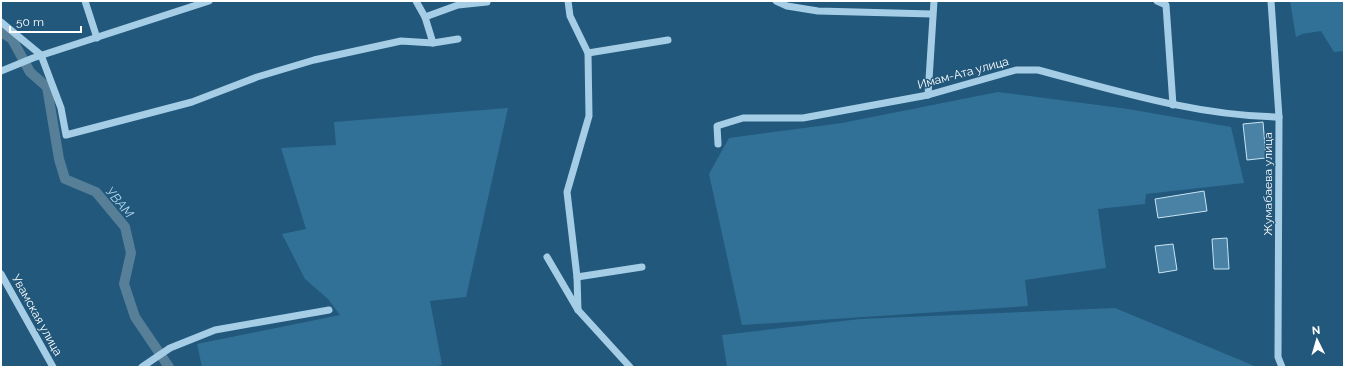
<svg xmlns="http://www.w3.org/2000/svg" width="1345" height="368" viewBox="0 0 1345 368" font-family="Raleway,sans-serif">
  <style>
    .green { fill: #327197 }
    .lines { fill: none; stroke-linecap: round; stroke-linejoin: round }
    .canal { stroke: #577f97; stroke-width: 10 }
    .building { fill: #4a82a5; stroke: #c8e4f4 }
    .minor { stroke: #a5cde6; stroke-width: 7 }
    .labels { text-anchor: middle; stroke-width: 3; stroke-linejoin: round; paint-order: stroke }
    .street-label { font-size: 12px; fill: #fff; stroke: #22587b }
    .water-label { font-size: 13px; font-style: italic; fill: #b0d6ed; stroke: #22587b }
  </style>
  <rect width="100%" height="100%" fill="#22587b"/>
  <g class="green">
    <polygon points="1290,1 1344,1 1344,51 1334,52 1321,31 1302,34 1296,37"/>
    <polygon points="998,92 1128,109 1231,127 1244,183 1146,194 1145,204 1098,209 1106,268 1025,280 1028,306 742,325 709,174 729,138 842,123"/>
    <polygon points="508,108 466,297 430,301 442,365 432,367 202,367 197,344 340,315 328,299 305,279 282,234 306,229 281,148 336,145 334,122"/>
    <polygon points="1115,308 1257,367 727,367 722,335 860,319"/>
  </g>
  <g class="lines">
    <polyline class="canal" points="1,32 12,39 30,72 47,87 59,159 65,179 96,192 125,227 131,253 124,284 135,317 169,367"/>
  </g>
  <g class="building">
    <polygon points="1263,122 1266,158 1247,160 1243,124"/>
    <polygon points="1204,191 1207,211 1158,218 1155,199"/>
    <polygon points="1227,238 1229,269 1214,269 1212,239"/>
    <polygon points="1173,244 1177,270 1159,273 1155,246"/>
  </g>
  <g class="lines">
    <g class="minor">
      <polyline points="85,1 97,38"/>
      <polyline points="416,1 425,17 433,43"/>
      <polyline points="568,1 570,16 588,53 589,116 567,192 577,277 578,310"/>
      <polyline points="776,1 787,6 818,11 932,14"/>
      <polyline points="1157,1 1166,5 1173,105"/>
      <polyline points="1271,1 1279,117 1278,357 1282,367"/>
      <polyline points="425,17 458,5 487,2"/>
      <polyline points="1,22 41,55 61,108 66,135 192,102 257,77 314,60 401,41 433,43 458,39"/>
      <polyline points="588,53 668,40"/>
      <polyline points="1,71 33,58 209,1"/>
      <polyline points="928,95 934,1"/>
      <path d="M718,144L717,126L743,118H803L928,95L1016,70H1038C1117,91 1197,116 1279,117"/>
      <polyline points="547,257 578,310 630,367"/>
      <polyline points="1,274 53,367"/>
      <polyline points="577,277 642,267"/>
      <polyline points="142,367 170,348 215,330 329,310"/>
    </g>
  </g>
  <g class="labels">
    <g class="street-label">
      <text transform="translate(963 73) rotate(-15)" y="4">Имам-Ата улица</text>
      <text transform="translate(1268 184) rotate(-90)" y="4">Жумабаева улица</text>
      <text transform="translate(37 315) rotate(61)" y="4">Увамская улица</text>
    </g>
    <g class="water-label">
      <text transform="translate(120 202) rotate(50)" y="5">УВАМ</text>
    </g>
  </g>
  <rect width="1345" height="368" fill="none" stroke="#ffffff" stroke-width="4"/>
  <g transform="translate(1317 340) rotate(355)" stroke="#22587b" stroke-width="3" paint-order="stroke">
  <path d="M0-3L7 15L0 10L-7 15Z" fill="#ffffff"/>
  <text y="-6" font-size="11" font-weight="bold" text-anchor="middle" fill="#ffffff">N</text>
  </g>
  <path d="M10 26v6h71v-6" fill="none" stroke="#ffffff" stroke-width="2"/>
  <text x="16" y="26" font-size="12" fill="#ffffff" stroke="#22587b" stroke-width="3" paint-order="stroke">50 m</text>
</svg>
